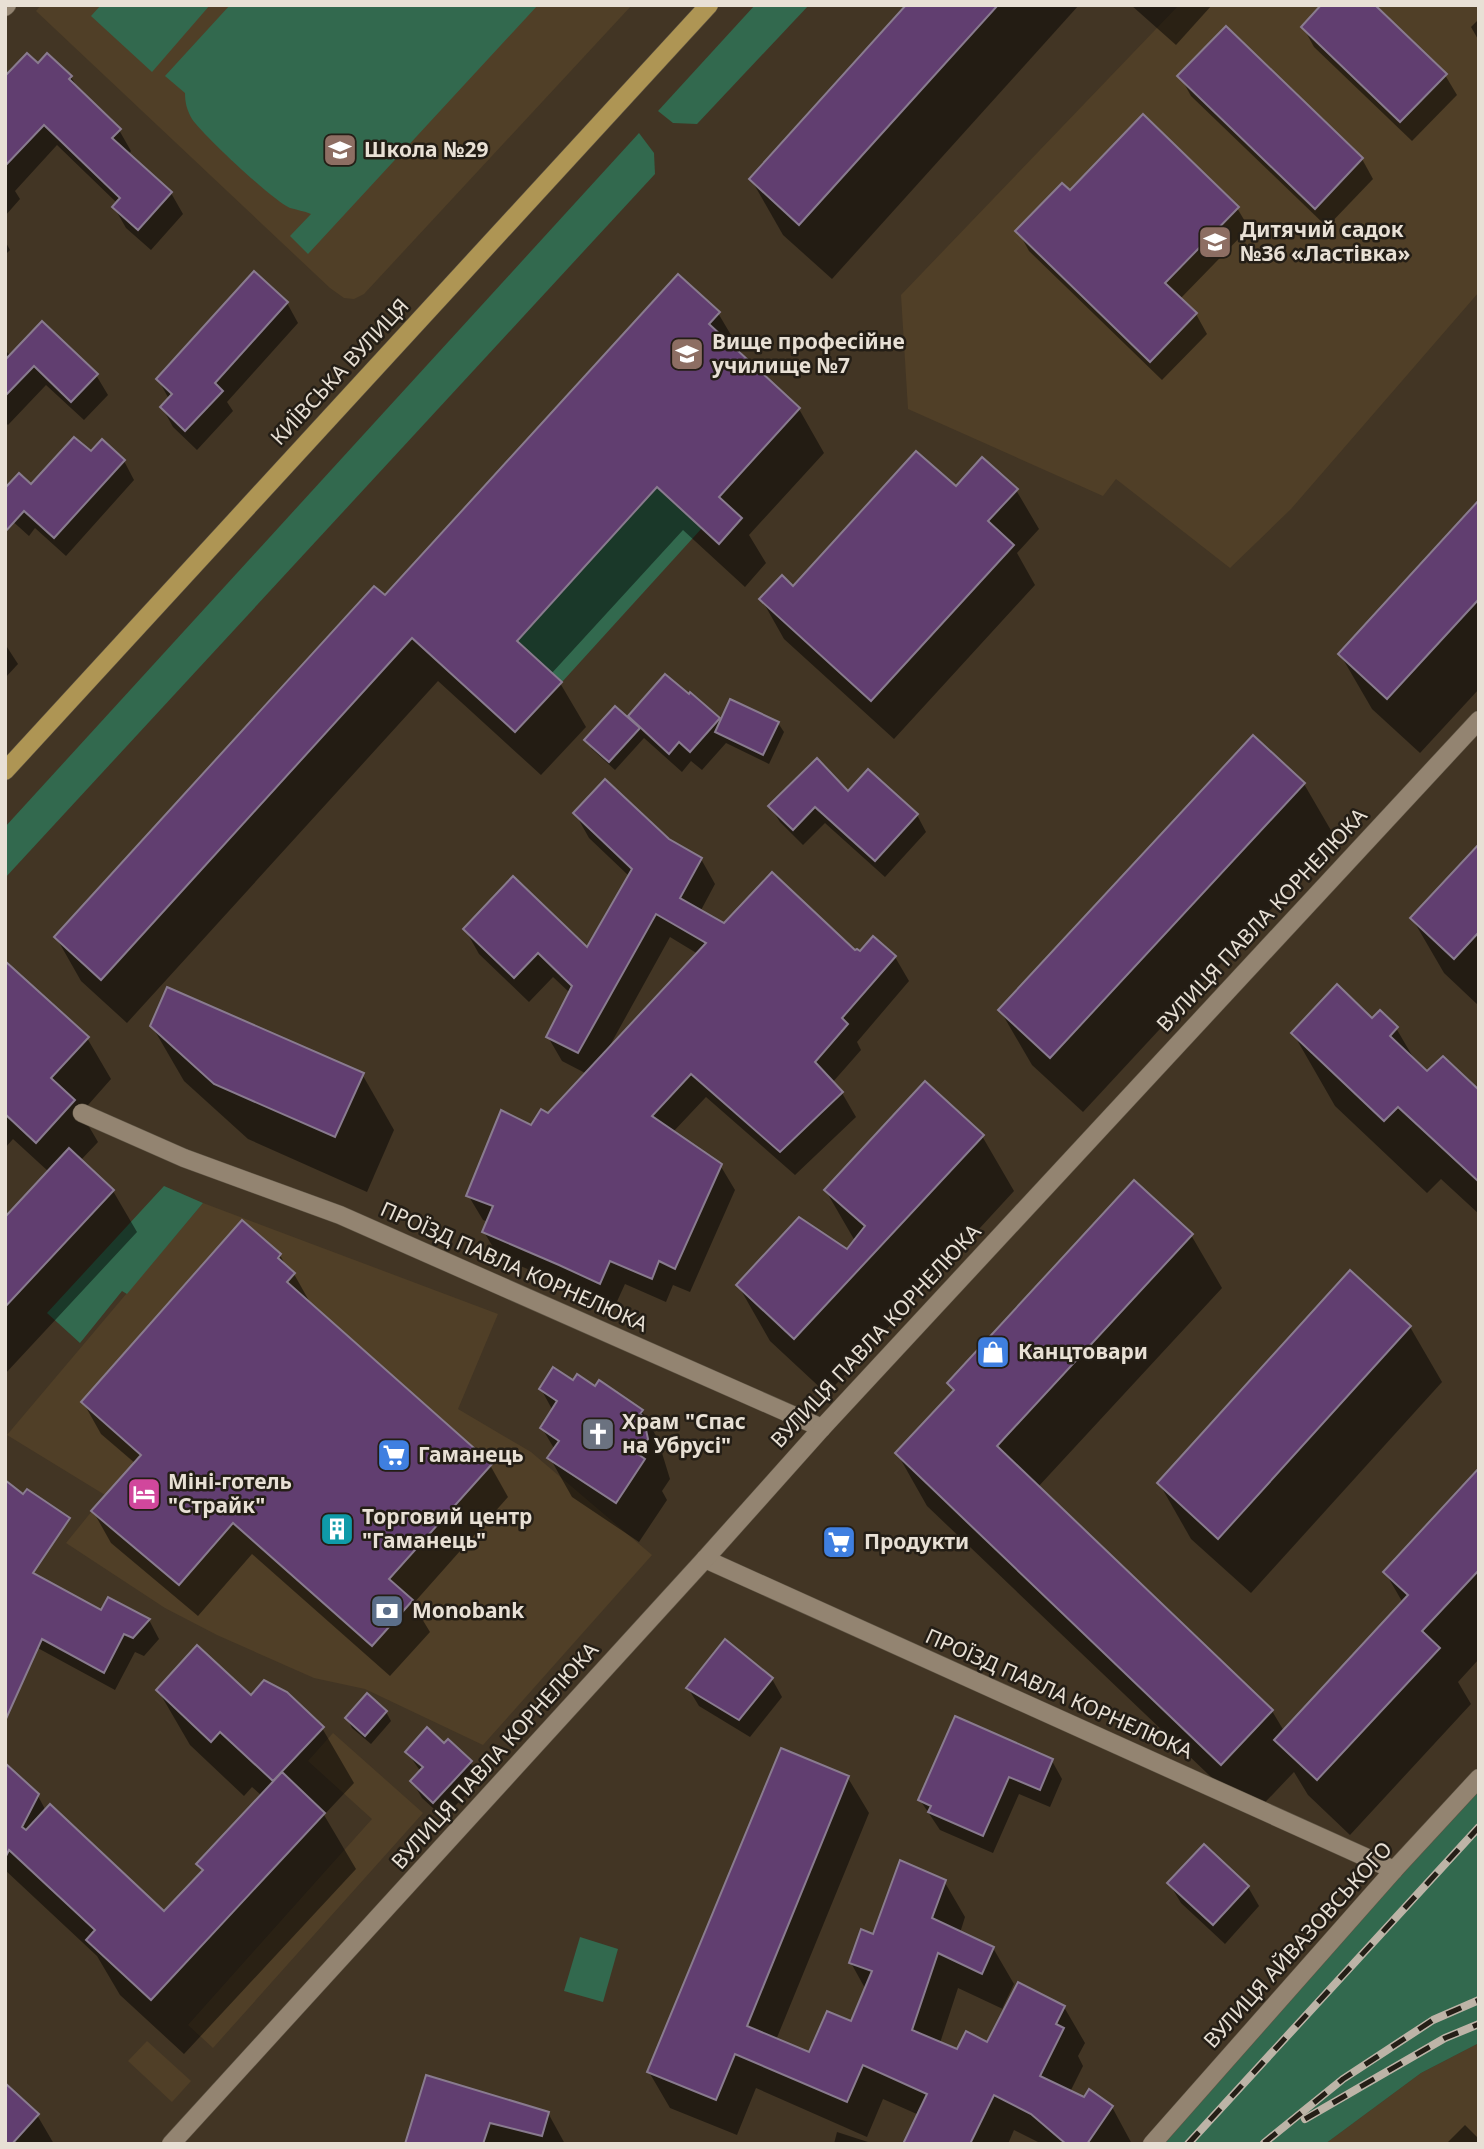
<svg xmlns="http://www.w3.org/2000/svg" width="1484" height="2149" viewBox="0 0 1484 2149" font-family="'Noto Sans',sans-serif">
  <style>
    .built { fill: #503f27 }
    .green { fill: #32694e }
    .shadow { fill: #0007; fill-rule: evenodd }
    .building { fill: #613e70; stroke: #897b8f; stroke-width: 2 }
    .lines { fill: none; stroke-linecap: round; stroke-linejoin: round }
    .minor-casing { stroke: #5e5444; stroke-width: 19 }
    .major-casing { stroke: #5e5444; stroke-width: 19 }
    .minor { stroke: #938471; stroke-width: 18 }
    .major { stroke: #ae9554; stroke-width: 18 }
    .rail-casing { stroke: #bdb4a7; stroke-width: 8 }
    .rail { stroke: #241e16; stroke-width: 5; stroke-dasharray: 16; stroke-linecap: butt }
    .labels { text-anchor: middle; stroke-width: 5; stroke-linejoin: round; paint-order: stroke }
    .poi-label { font-size: 21px; font-weight: bold; fill: #e8e0d5; stroke: #241e16; text-anchor: start }
    .street-label { font-size: 21px; fill: #e8e0d5; stroke: #241e16 }
  </style>
  <rect width="100%" height="100%" fill="#423524"/>
  <g class="built">
    <polygon points="41,5 632,5 364,294 354,299 344,298 330,288 36,11"/>
    <polygon points="1179,5 1479,5 1479,292 1291,509 1230,568 1116,479 1103,496 908,409 901,295"/>
    <polygon points="203,1203 498,1314 458,1409 531,1452 652,1555 483,1745 365,1689 314,1678 217,1635 165,1608 66,1543 105,1495 7,1435"/>
    <polygon points="333,1733 423,1813 213,2048 188,2025 372,1819 308,1761"/>
    <polygon points="147,2041 191,2081 172,2102 128,2061"/>
    <polygon points="1479,2043 1479,2144 1325,2144 1421,2073"/>
  </g>
  <g class="green">
    <polygon points="101,5 210,5 152,72 91,16"/>
    <path d="M230,5H538L308,254L290,236L311,214C304,211 297,210 290,208C273,201 203,135 192,119C187,110 185,103 185,93L165,76Z"/>
    <polygon points="755,5 809,5 697,124 673,123 658,111"/>
    <polygon points="639,133 654,153 655,174 5,878 5,827"/>
    <polygon points="657,487 702,528 562,682 517,641"/>
    <polygon points="164,1186 203,1203 127,1294 122,1291 80,1343 47,1313"/>
    <polygon points="1479,1778 1479,2043 1421,2073 1325,2144 1146,2144"/>
    <polygon points="580,1937 618,1949 603,2002 564,1991"/>
  </g>
  <g class="shadow">
    <polygon points="909,5 1079,5 832,279 783,235 751,179"/>
    <polygon points="1131,5 1212,5 1176,45"/>
    <polygon points="1479,19 1479,41 1471,27"/>
    <polygon points="1303,27 1445,75 1457,95 1412,141 1314,47"/>
    <polygon points="1226,28 1362,159 1373,179 1327,227 1191,96 1180,76"/>
    <polygon points="38,65 71,77 79,90 119,130 131,151 129,154 171,193 183,214 151,250 126,228 114,207 117,203 57,145 15,191 20,199 5,216 5,79"/>
    <polygon points="1070,193 1237,208 1249,228 1180,299 1196,314 1207,334 1162,380 1029,251 1018,231"/>
    <polygon points="5,241 10,250 5,255"/>
    <polygon points="254,273 287,303 298,323 227,402 233,411 197,450 173,427 162,407 169,399 158,379"/>
    <polygon points="718,313 744,357 799,409 824,453 749,535 766,563 745,587 683,530 551,674 560,683 586,727 541,775 438,681 127,1023 81,981 56,937 385,598"/>
    <polygon points="5,350 11,356 96,375 108,395 84,420 46,385 8,425 5,422"/>
    <polygon points="91,454 124,461 134,480 66,556 35,528 29,536 9,518 31,487"/>
    <polygon points="956,489 1016,490 1039,529 1017,553 1035,585 894,739 784,639 762,600 794,588"/>
    <polygon points="1479,502 1479,689 1420,753 1372,709 1340,654"/>
    <polygon points="5,644 18,664 5,678"/>
    <polygon points="630,716 718,719 721,723 778,723 784,732 769,764 726,743 702,770 691,761 682,772 644,738 615,770 592,749 587,740 635,726"/>
    <polygon points="1253,737 1304,784 1336,839 1083,1112 1032,1065 1000,1010"/>
    <polygon points="848,793 917,815 926,832 885,877 825,823 803,845 780,822 770,806"/>
    <path d="M575,813L668,841L701,859L715,884L700,912L725,925L856,952L895,957L909,981L857,1042L861,1050L832,1083L842,1093L856,1117L795,1175L706,1097L673,1132L720,1165L735,1190L690,1292L673,1285L666,1302L625,1284L614,1308L575,1289L499,1257L484,1232L488,1222L483,1220L468,1195L532,1128L548,1116L587,1074L562,1061L548,1037L570,993L553,977L529,1002L479,954L465,929L588,950L629,876L589,838ZM670,937L698,954L608,1049Z"/>
    <polygon points="1479,846 1479,1006 1444,973 1412,918"/>
    <polygon points="5,972 87,1038 111,1079 81,1113 98,1142 80,1161 113,1191 137,1232 5,1374 5,1220 49,1172 13,1139 5,1148"/>
    <polygon points="1372,1020 1396,1028 1417,1064 1428,1074 1477,1091 1479,1089 1479,1214 1441,1179 1427,1193 1335,1106 1293,1033"/>
    <polygon points="152,1026 362,1074 394,1130 367,1192 248,1139 184,1081"/>
    <polygon points="982,1136 1014,1191 827,1394 770,1341 738,1285 847,1252 855,1241 826,1191"/>
    <polygon points="1191,1235 1222,1288 1038,1487 1272,1711 1284,1731 1403,1603 1385,1572 1479,1470 1479,1659 1458,1682 1471,1704 1350,1835 1308,1795 1294,1772 1252,1816 927,1506 897,1453 954,1393 949,1384"/>
    <polygon points="280,1255 287,1268 294,1274 312,1306 490,1465 508,1497 413,1604 430,1632 390,1676 252,1554 198,1616 111,1543 93,1511 136,1464 101,1434 83,1402"/>
    <polygon points="1410,1327 1442,1382 1251,1593 1191,1539 1159,1483"/>
    <polygon points="574,1382 595,1388 642,1411 664,1450 662,1453 670,1479 662,1491 667,1500 639,1542 572,1497 550,1458 555,1450 542,1428 553,1411 541,1389"/>
    <polygon points="102,1612 149,1620 159,1639 144,1656 135,1652 115,1690 34,1646 23,1627"/>
    <polygon points="772,1679 782,1697 750,1737 699,1706 688,1688"/>
    <polygon points="158,1690 251,1697 322,1728 354,1783 324,1815 356,1869 184,2054 120,1995 97,1956 5,1870 5,1765 38,1796 46,1811 164,1913 203,1872 198,1864 262,1796 252,1787 244,1796 190,1745"/>
    <polygon points="386,1712 391,1721 371,1744 352,1728 347,1718"/>
    <polygon points="444,1746 470,1762 480,1779 444,1818 422,1798 412,1781 421,1772 407,1752"/>
    <polygon points="1052,1761 1062,1779 1050,1807 1019,1794 993,1853 940,1830 920,1800"/>
    <path d="M848,1778L869,1813L776,2040L810,2055L852,2023L866,1990L851,1963L874,1936L944,1881L965,1917L960,1933L993,1948L1014,1984L1002,2009L1064,2007L1085,2043L1078,2056L1083,2066L1070,2092L1112,2107L1132,2144H1042L1014,2130L1008,2144H926L919,2115L883,2099L867,2137L756,2088L737,2135L670,2108L649,2072ZM958,1988L1005,2010L988,2044L958,2051L940,2043Z"/>
    <polygon points="1169,1883 1248,1887 1259,1906 1225,1944 1181,1903"/>
    <polygon points="427,2077 548,2113 565,2144 406,2144"/>
    <polygon points="37,2115 54,2144 5,2144"/>
    <polygon points="1465,2125 1479,2139 1479,2144 1446,2144"/>
    <polygon points="837,2132 874,2144 834,2144"/>
  </g>
  <g class="building">
    <polygon points="906,5 998,5 799,225 749,179"/>
    <polygon points="1321,5 1375,5 1447,74 1400,122 1301,27"/>
    <polygon points="1226,26 1363,158 1315,209 1177,76"/>
    <polygon points="27,53 38,63 47,53 72,76 69,79 121,129 112,138 172,192 138,230 112,207 120,198 44,125 5,166 5,76"/>
    <polygon points="1143,114 1239,207 1165,283 1197,313 1150,362 1015,231 1062,183 1070,190"/>
    <polygon points="254,271 288,302 215,383 223,391 185,431 160,407 172,394 156,379"/>
    <polygon points="678,274 720,312 709,324 800,408 719,497 742,518 719,544 657,487 517,641 562,682 515,732 412,638 101,980 54,937 374,586 385,595"/>
    <polygon points="42,321 98,374 71,402 34,366 5,396 5,360"/>
    <polygon points="74,437 91,451 102,439 125,460 54,538 24,511 5,532 5,488 19,473 31,484"/>
    <polygon points="916,451 956,486 982,457 1018,489 988,521 1014,545 871,701 759,599 782,575 793,586"/>
    <polygon points="1479,500 1479,599 1387,699 1338,654"/>
    <polygon points="665,674 689,694 690,692 720,718 690,752 679,742 669,754 628,716"/>
    <polygon points="730,699 779,722 763,755 715,732"/>
    <polygon points="615,706 640,728 609,762 584,740"/>
    <polygon points="1253,735 1305,783 1050,1058 998,1010"/>
    <polygon points="817,758 848,791 868,769 918,814 875,861 815,807 793,830 768,806"/>
    <polygon points="605,779 669,839 702,858 680,898 724,923 772,872 855,950 857,949 860,951 873,936 896,956 842,1018 848,1024 815,1062 843,1092 780,1152 691,1074 652,1116 722,1164 675,1269 659,1261 652,1279 610,1261 600,1284 559,1265 482,1232 493,1206 466,1196 501,1110 531,1125 541,1109 548,1113 706,943 656,914 578,1053 546,1037 572,986 538,953 514,978 463,929 513,876 587,947 632,869 573,813"/>
    <polygon points="1479,844 1479,932 1454,959 1410,918"/>
    <polygon points="5,961 89,1037 51,1078 75,1100 36,1143 5,1114"/>
    <polygon points="1337,984 1372,1018 1380,1010 1398,1027 1390,1036 1427,1071 1443,1056 1479,1090 1479,1182 1398,1107 1384,1121 1291,1033"/>
    <polygon points="167,987 364,1073 335,1137 214,1084 150,1026"/>
    <polygon points="925,1081 984,1135 794,1339 736,1285 799,1217 847,1249 865,1226 824,1190"/>
    <polygon points="69,1148 114,1190 5,1307 5,1217"/>
    <polygon points="1134,1180 1193,1234 997,1446 1273,1710 1221,1765 895,1453 954,1390 947,1383"/>
    <polygon points="242,1220 281,1254 278,1258 295,1273 287,1282 492,1464 389,1579 413,1600 372,1646 233,1523 179,1585 91,1511 141,1455 81,1402"/>
    <polygon points="1350,1270 1411,1326 1218,1539 1157,1483"/>
    <polygon points="553,1367 573,1380 577,1374 595,1386 599,1380 643,1410 640,1414 643,1416 648,1439 638,1454 645,1459 616,1503 547,1458 559,1441 540,1428 557,1401 539,1389"/>
    <polygon points="1479,1468 1479,1570 1422,1631 1440,1648 1317,1780 1274,1740 1408,1595 1383,1572"/>
    <polygon points="5,1480 23,1494 27,1489 70,1518 33,1573 101,1610 108,1597 150,1619 133,1638 124,1634 104,1673 42,1639 5,1721"/>
    <polygon points="725,1639 773,1678 739,1720 686,1688"/>
    <polygon points="197,1645 251,1695 264,1680 287,1692 324,1727 273,1781 220,1732 211,1742 156,1690"/>
    <polygon points="367,1693 387,1711 365,1736 345,1718"/>
    <polygon points="955,1716 1053,1759 1040,1790 1009,1777 983,1836 928,1812 931,1806 918,1800"/>
    <polygon points="427,1727 444,1743 448,1739 472,1761 433,1803 410,1781 423,1767 405,1752"/>
    <polygon points="781,1748 849,1776 747,2026 809,2052 827,2011 851,2021 872,1971 849,1963 861,1929 873,1934 900,1860 946,1880 932,1918 994,1947 982,1974 938,1953 912,2030 957,2049 966,2031 987,2042 1018,1982 1065,2006 1056,2024 1064,2028 1040,2076 1084,2097 1089,2089 1113,2106 1087,2144 1066,2144 1031,2114 994,2095 970,2144 903,2144 927,2094 863,2065 847,2102 735,2054 716,2100 647,2072"/>
    <polygon points="5,1763 39,1794 22,1827 26,1830 50,1804 164,1911 203,1870 196,1864 282,1772 325,1813 151,2000 86,1940 95,1930 9,1850 5,1858"/>
    <polygon points="1204,1844 1249,1886 1213,1925 1167,1883"/>
    <polygon points="426,2075 549,2112 542,2136 490,2123 483,2144 405,2144"/>
    <polygon points="5,2083 39,2114 12,2144 5,2144"/>
  </g>
  <g class="lines">
    <g class="minor-casing">
      <g id="minor">
        <polyline points="5,7 7,5"/>
        <polyline points="82,1113 184,1158 340,1215 822,1428"/>
        <polyline points="705,1559 1394,1870"/>
        <polyline points="171,2144 705,1559 822,1428 1479,720"/>
        <polyline points="1152,2144 1394,1870 1479,1778"/>
      </g>
    </g>
    <g class="major-casing">
      <polyline id="major" points="5,771 709,5"/>
    </g>
    <use href="#minor" class="minor"/>
    <use href="#major" class="major"/>
    <g class="rail-casing">
      <g id="rail">
        <polyline points="1305,2119 1445,2038 1479,2024"/>
        <polyline points="1264,2143 1343,2079 1433,2020 1479,2000"/>
        <polyline points="1188,2144 1479,1827"/>
      </g>
    </g>
    <use href="#rail" class="rail"/>
  </g>
  <defs>
    <g id="school-square" transform="scale(1.75)"><rect x="-9" y="-9" width="18" height="18" rx="4" fill="#8d6e63" stroke="#241e16"/><path d="M0-5L7-2L0 1L-7-2ZM-4 1L0 2.5L4 1V4Q0 6-4 4Z" fill="#fff"/></g>
    <g id="university-square" transform="scale(1.75)"><rect x="-9" y="-9" width="18" height="18" rx="4" fill="#8d6e63" stroke="#241e16"/><path d="M0-5L7-2L0 1L-7-2ZM-4 1L0 2.5L4 1V4Q0 6-4 4Z" fill="#fff"/></g>
    <g id="shop-square" transform="scale(1.75)"><rect x="-9" y="-9" width="18" height="18" rx="4" fill="#3f7fe0" stroke="#241e16"/><path d="M-5-2.5h2.3a2.7 3.5 0 0 1 5.4 0H5L5.5 6h-11ZM-1.5-2.5h3a1.5 2.3 0 0 0-3 0Z" fill="#fff"/></g>
    <g id="church-square" transform="scale(1.75)"><rect x="-9" y="-9" width="18" height="18" rx="4" fill="#6b7280" stroke="#241e16"/><path d="M-1.2-6h2.4v3.5h3.3v2.4h-3.3V6h-2.4V-.1h-3.3v-2.4h3.3Z" fill="#fff"/></g>
    <g id="supermarket-square" transform="scale(1.75)"><rect x="-9" y="-9" width="18" height="18" rx="4" fill="#3f7fe0" stroke="#241e16"/><path d="M-6-5.5h2.5l.6 2H6L4.5 2H-2.5L-4.4-4H-6ZM-1.5 3.2a1.3 1.3 0 1 0 .1 0ZM3 3.2a1.3 1.3 0 1 0 .1 0Z" fill="#fff"/></g>
    <g id="hotel-square" transform="scale(1.75)"><rect x="-9" y="-9" width="18" height="18" rx="4" fill="#d1479c" stroke="#241e16"/><path d="M-6-4.5h1.5V1H6V5H4.5V3h-9V5H-6ZM-4 0a1.8 1.8 0 1 1 3.6 0ZM.5 0V-2.5h3Q6-2.5 6 0Z" fill="#fff"/></g>
    <g id="building-square" transform="scale(1.75)"><rect x="-9" y="-9" width="18" height="18" rx="4" fill="#0f9aa8" stroke="#241e16"/><path d="M-4-6H4V6H1V3H-1V6H-4ZM-2.5-4.3h1.7v1.8h-1.7ZM.8-4.3h1.7v1.8H.8ZM-2.5-1h1.7V.8h-1.7ZM.8-1h1.7V.8H.8Z" fill="#fff"/></g>
    <g id="bank-square" transform="scale(1.75)"><rect x="-9" y="-9" width="18" height="18" rx="4" fill="#5c6f8a" stroke="#241e16"/><path d="M-6-4H6V4H-6ZM0-2.3a2.3 2.3 0 1 0 0 4.6a2.3 2.3 0 1 0 0-4.6Z" fill="#fff"/></g>
  </defs>
  <g fill-rule="evenodd">
    <use href="#school-square" x="340" y="150"/>
    <use href="#school-square" x="1215" y="242"/>
    <use href="#university-square" x="687" y="354"/>
    <use href="#shop-square" x="993" y="1352"/>
    <use href="#church-square" x="598" y="1434"/>
    <use href="#supermarket-square" x="394" y="1455"/>
    <use href="#hotel-square" x="144" y="1494"/>
    <use href="#building-square" x="337" y="1529"/>
    <use href="#supermarket-square" x="839" y="1542"/>
    <use href="#bank-square" x="387" y="1611"/>
  </g>
  <g class="labels">
    <g class="poi-label">
      <text x="364" y="157">Школа №29</text>
      <text x="1240" y="237">Дитячий садок<tspan x="1240" dy="24">№36 «Ластівка»</tspan></text>
      <text x="712" y="349">Вище професійне<tspan x="712" dy="24">училище №7</tspan></text>
      <text x="1018" y="1359">Канцтовари</text>
      <text x="622" y="1429">Храм "Спас<tspan x="622" dy="24">на Убрусі"</tspan></text>
      <text x="418" y="1462">Гаманець</text>
      <text x="168" y="1489">Міні-готель<tspan x="168" dy="24">"Страйк"</tspan></text>
      <text x="362" y="1524">Торговий центр<tspan x="362" dy="24">"Гаманець"</tspan></text>
      <text x="864" y="1549">Продукти</text>
      <text x="412" y="1618">Monobank</text>
    </g>
    <g class="street-label">
      <text transform="translate(340 372) rotate(-47)" y="7">КИЇВСЬКА ВУЛИЦЯ</text>
      <text transform="translate(1262 920) rotate(-47)" y="7">ВУЛИЦЯ ПАВЛА КОРНЕЛЮКА</text>
      <text transform="translate(514 1267) rotate(24)" y="7">ПРОЇЗД ПАВЛА КОРНЕЛЮКА</text>
      <text transform="translate(876 1336) rotate(-47)" y="7">ВУЛИЦЯ ПАВЛА КОРНЕЛЮКА</text>
      <text transform="translate(1059 1694) rotate(24)" y="7">ПРОЇЗД ПАВЛА КОРНЕЛЮКА</text>
      <text transform="translate(495 1756) rotate(-48)" y="7">ВУЛИЦЯ ПАВЛА КОРНЕЛЮКА</text>
      <text transform="translate(1298 1945) rotate(-48)" y="7">ВУЛИЦЯ АЙВАЗОВСЬКОГО</text>
    </g>
  </g>
  <rect width="1484" height="2149" fill="none" stroke="#e8e0d5" stroke-width="14"/>
</svg>
